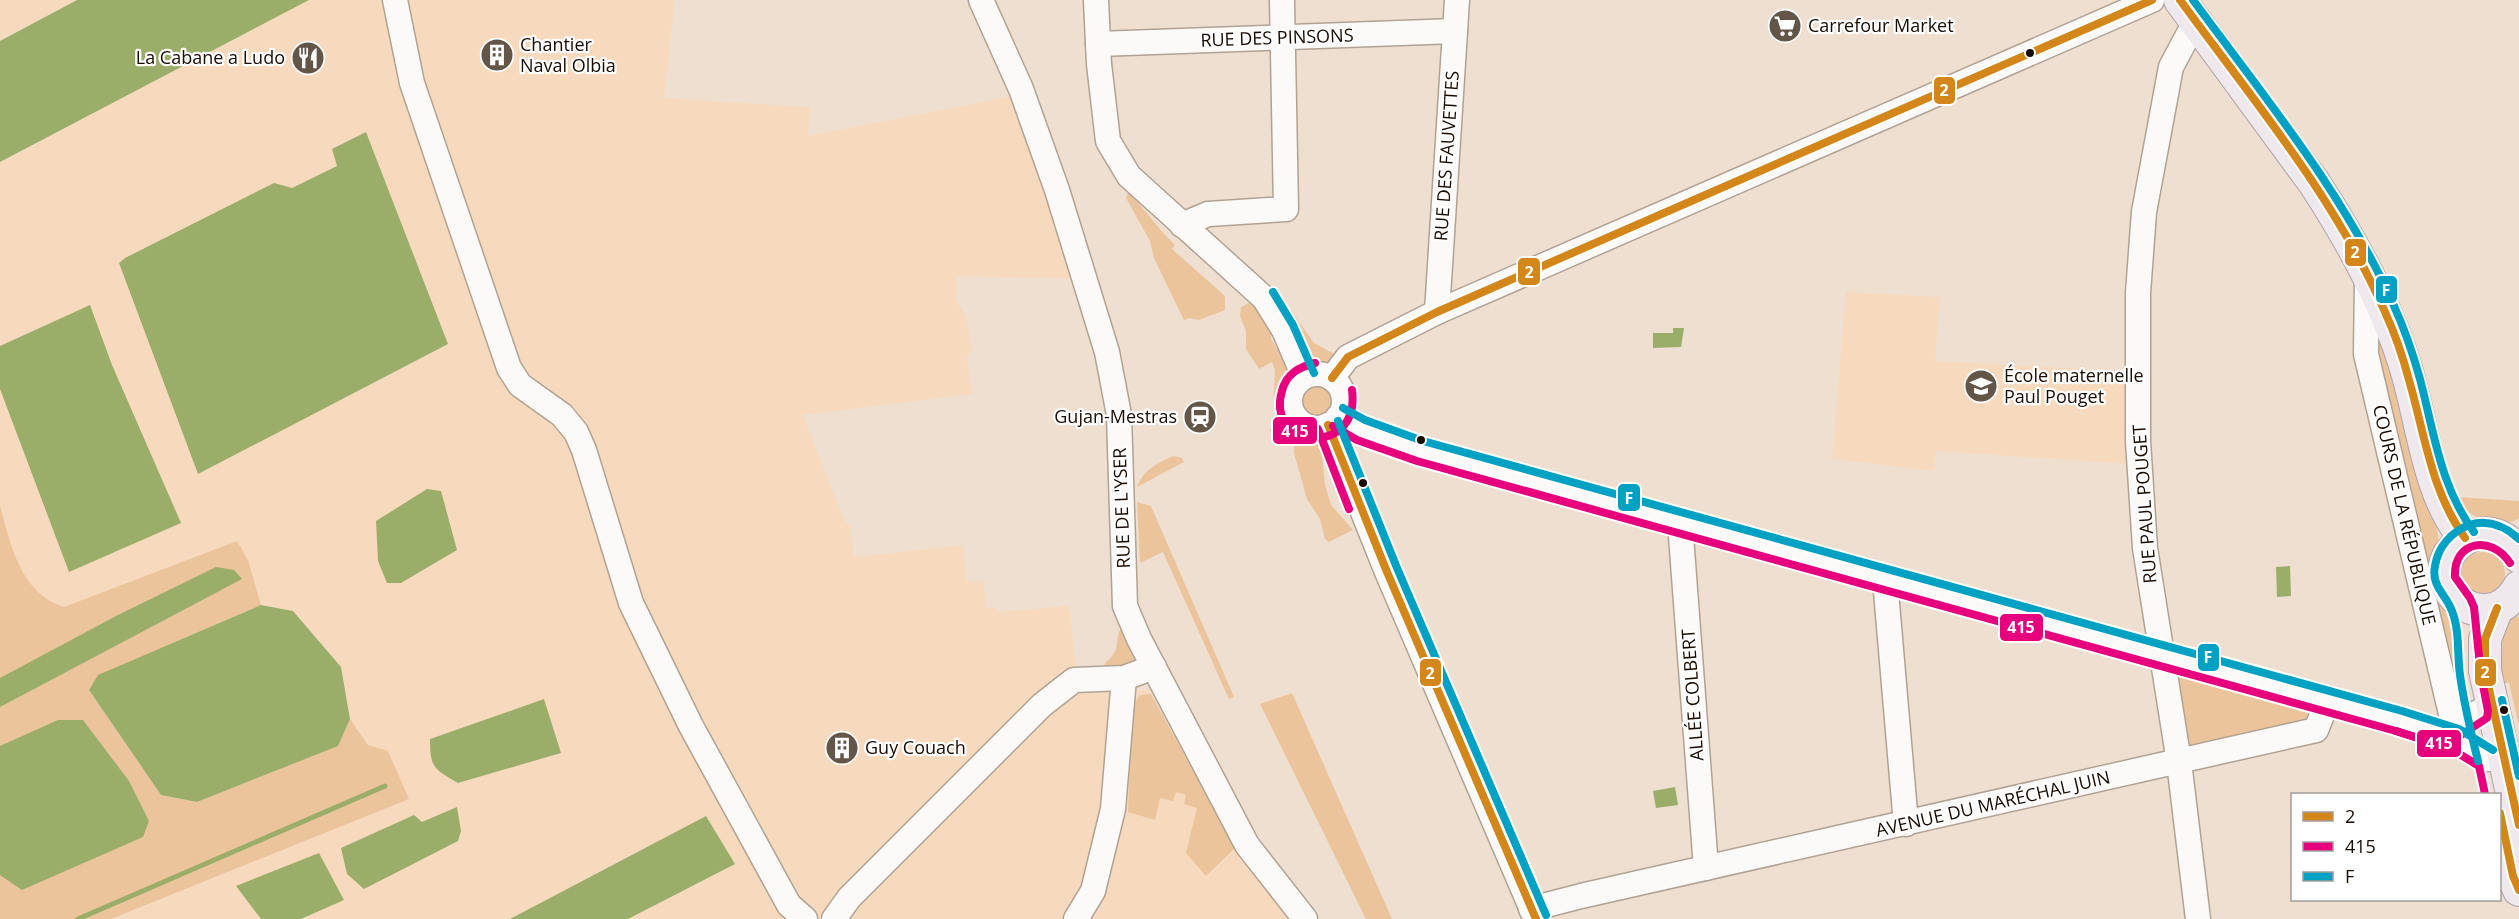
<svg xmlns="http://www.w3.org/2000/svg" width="2519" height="919" viewBox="0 0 2519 919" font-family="'Open Sans',sans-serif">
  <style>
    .built { fill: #f7dabd }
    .green { fill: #ebc49b }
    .water { fill: #9bae69 }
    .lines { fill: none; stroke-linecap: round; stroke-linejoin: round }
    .stream { stroke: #9bae69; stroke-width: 5 }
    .minor-casing { stroke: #b1a293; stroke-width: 27 }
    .major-casing { stroke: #b0a2a8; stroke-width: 34 }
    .minor { stroke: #fcfaf8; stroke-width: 24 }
    .major { stroke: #efe9ee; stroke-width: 32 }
    .bus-1-casing { stroke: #fff; stroke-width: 12 }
    .bus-2-casing { stroke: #fff; stroke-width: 12 }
    .bus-3-casing { stroke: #fff; stroke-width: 12 }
    .bus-1 { stroke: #d3871a; stroke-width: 8 }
    .bus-2 { stroke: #e6007e; stroke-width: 8 }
    .bus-3 { stroke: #01a1c4; stroke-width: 8 }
    .bus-dot { fill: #1a0b00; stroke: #fff; stroke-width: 2 }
    .labels { text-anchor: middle; stroke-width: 4.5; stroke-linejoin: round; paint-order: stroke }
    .poi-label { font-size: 18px; fill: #1a0b00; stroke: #fff; text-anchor: start }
    .street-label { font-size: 18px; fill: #1a0b00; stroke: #fff }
    .line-badge { stroke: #fff; stroke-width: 2 }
    .badge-label { font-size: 16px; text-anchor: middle; font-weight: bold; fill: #fff }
  </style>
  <rect width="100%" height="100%" fill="#eedfd1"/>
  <g class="built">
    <polygon points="0,0 77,0 0,40"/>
    <polygon points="309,0 675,0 664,98 810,107 808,136 1013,96 1045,160 1073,279 956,276 956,300 966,316 972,348 967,358 972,394 803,415 843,517 850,527 854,557 963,545 967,581 983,580 987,608 996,608 997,612 1067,606 1070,612 1076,666 1108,689 1149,690 1235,848 1295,919 628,919 735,864 705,817 510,919 111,919 409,799 350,719 341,667 293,611 261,605 248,560 237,541 64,608 51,603 31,586 15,559 0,506 0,162"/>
    <polygon points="1846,292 1940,297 1935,361 2124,371 2128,464 1936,451 1934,471 1832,459"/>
  </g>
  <g class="green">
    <path d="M1128,192C1145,209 1157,228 1175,245L1172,249L1225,296V310L1199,320L1190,318L1184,320L1154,258L1150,241L1126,198Z"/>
    <polygon points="1274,295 1286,303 1314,343 1340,357 1332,364 1323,364 1306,358"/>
    <polygon points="1251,302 1272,322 1271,339 1289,368 1280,386 1279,398 1286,428 1279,438 1269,430 1277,425 1274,396 1275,370 1272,362 1259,369 1246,349 1246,331 1240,316 1241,307"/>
    <path d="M2382,342L2389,349L2426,496L2437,528L2447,610C2463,637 2462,675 2467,706L2464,708H2459L2374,346Z"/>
    <circle cx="1317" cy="401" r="16"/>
    <polygon points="1300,437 1311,437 1321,443 1325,485 1331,505 1353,530 1329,542 1325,539 1320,519 1307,499 1294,453 1294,443"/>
    <path d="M1174,456L1182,458L1184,462L1137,487C1144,469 1157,463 1174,456Z"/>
    <path d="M2456,497L2519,501V518C2498,532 2477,518 2459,506Z"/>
    <polygon points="1137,502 1151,506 1234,697 1229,699 1163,552 1140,563"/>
    <path d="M0,506C11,545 20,593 64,607L237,541L248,560L261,605L99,675L89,690L161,795L197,802L337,746L350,719L368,745L388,751L409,799L111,919H0Z"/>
    <circle cx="2483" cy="574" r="22"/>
    <polygon points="2514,615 2519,617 2519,726 2509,683 2497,683 2496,630"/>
    <path d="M1123,624L1136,655C1130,670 1118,668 1104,669L1105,663C1124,647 1112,643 1123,624Z"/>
    <polygon points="2182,676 2300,710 2309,714 2311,718 2306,725 2193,748 2185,739 2176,678"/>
    <polygon points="1292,693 1392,919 1366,919 1260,704"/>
    <polygon points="1151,694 1235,848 1206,876 1186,853 1197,808 1184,804 1186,795 1176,792 1173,801 1160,798 1155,820 1128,812 1132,708 1140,695"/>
  </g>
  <g class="water">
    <polygon points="77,0 309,0 0,162 0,41"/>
    <polygon points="366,132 448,344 198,474 119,263 125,258 274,183 292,188 337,166 332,149"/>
    <polygon points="90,305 112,365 181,523 69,572 0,389 0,346"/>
    <polygon points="1673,328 1684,328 1681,347 1653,348 1653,333 1673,333"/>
    <polygon points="427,489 441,491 457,550 401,583 387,583 378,561 376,521"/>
    <polygon points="2290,566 2291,596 2277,597 2276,567"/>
    <polygon points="216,567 234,570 242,579 0,707 0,678 116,616"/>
    <polygon points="261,605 293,611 341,667 350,719 338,746 197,802 161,795 89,690 98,675"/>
    <path d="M544,699L561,753L458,783C434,769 430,768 430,739Z"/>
    <polygon points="58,720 83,720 129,781 149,821 143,837 22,890 0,875 0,746"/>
    <polygon points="1675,787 1678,805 1656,808 1653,791"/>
    <polygon points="457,807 461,831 458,841 364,889 347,874 341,848 414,815 422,822"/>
    <polygon points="706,816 735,864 628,919 510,919"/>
    <polygon points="319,853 344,900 301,919 261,919 236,886"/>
  </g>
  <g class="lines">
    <polyline class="stream" points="78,919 385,786"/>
    <g class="minor-casing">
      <g id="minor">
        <polyline points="395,0 412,83 509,368 520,385 562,415 576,432 584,450 631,603 691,726 789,905 805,919"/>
        <polyline points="981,0 1021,89 1057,190 1107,352 1119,415 1125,606 1139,639 1247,845 1305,919"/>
        <polyline points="1096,0 1099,64 1108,141 1129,176 1264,298 1284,330 1304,377"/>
        <polyline points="2195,22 2171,67 2144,212 2138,293 2138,441 2145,548 2179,762 2198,919"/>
        <polyline points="1098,44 1455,31"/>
        <polyline points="1182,225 1208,214 1286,209 1282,0"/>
        <polyline points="2367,277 2366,354 2452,718 2455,739"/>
        <polyline points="1437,312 1457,0"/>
        <circle cx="1317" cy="401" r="27"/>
        <polyline points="1332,378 1348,357 1437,312 2152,0"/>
        <polyline points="1338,417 1361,430 1420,451 2399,721 2455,739 2488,759"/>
        <polyline points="1328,425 1387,572 1536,919"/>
        <polyline points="1680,523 1706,868"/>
        <polyline points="1885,580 1906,824"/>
        <polyline points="2441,732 2453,728 2478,712"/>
        <polyline points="1531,909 1581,896 2316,730 2327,702"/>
        <polyline points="834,919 849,898 1042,705 1074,680 1124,678 1154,667"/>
        <polyline points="1076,919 1093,891 1113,809 1124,678"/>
      </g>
    </g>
    <g class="major-casing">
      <g id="major">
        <path d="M2180,0L2315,184C2350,238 2383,297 2403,359C2422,414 2426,494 2465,538"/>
        <path d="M2519,557C2492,501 2416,557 2455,597C2462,605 2471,610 2483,610C2499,611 2511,601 2519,587"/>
        <polyline points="2497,608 2485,639 2485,671 2519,825"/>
        <polyline points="2500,813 2513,876 2519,890"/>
      </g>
    </g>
    <use href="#minor" class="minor"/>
    <use href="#major" class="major"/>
    <g class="bus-1-casing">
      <g id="bus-1">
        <path d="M2180,0C2253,100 2335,197 2385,312C2395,334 2403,357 2409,380C2425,435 2431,491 2465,538"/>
        <polyline points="1332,378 1348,357 1437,312 2152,0"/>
        <polyline points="1328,425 1387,572 1536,919"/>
        <polyline points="2497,608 2485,639 2485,671 2519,825"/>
        <polyline points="2500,813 2513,876 2519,890"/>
      </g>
    </g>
    <g class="bus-2-casing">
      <g id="bus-2">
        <path d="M1315,363C1299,367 1286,374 1282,391C1265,449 1361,458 1352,390"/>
        <path d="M1333,426L1357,440L1417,461L2396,731L2438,744L2458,737L2487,718L2488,711L2481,675L2474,607L2470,598L2455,577C2453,541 2491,534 2510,563"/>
        <polyline points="1318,429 1349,509"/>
        <polyline points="2396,731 2451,749 2479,766 2485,794"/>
      </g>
    </g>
    <g class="bus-3-casing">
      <g id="bus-3">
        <path d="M2193,0C2265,98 2345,194 2394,306C2405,330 2413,354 2420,379C2434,432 2440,486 2474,532"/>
        <polyline points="1273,292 1293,325 1314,373"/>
        <polyline points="1343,408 1365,420 1423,441 2402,711 2459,729 2493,750"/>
        <polyline points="1338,421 1397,568 1546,915"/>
        <polyline points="2502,700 2519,776"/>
        <path d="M2478,761C2471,733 2464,704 2460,675C2457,654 2460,631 2452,611C2446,594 2431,587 2435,566C2438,547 2451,532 2469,525C2488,519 2505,526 2519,539"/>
      </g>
    </g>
    <use href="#bus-1" class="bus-1"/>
    <use href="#bus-2" class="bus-2"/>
    <use href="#bus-3" class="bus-3"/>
  </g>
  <defs>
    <g id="supermarket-disc" transform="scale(1.725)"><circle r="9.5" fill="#645549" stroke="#fff"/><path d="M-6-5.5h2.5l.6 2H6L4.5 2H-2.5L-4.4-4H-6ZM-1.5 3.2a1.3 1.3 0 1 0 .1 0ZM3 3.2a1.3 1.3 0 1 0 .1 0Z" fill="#fff"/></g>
    <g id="building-disc" transform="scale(1.725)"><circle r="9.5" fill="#645549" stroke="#fff"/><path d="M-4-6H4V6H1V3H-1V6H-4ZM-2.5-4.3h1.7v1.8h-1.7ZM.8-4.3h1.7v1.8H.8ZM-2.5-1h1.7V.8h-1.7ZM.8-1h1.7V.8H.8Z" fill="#fff"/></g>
    <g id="restaurant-disc" transform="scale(1.725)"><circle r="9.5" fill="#645549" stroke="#fff"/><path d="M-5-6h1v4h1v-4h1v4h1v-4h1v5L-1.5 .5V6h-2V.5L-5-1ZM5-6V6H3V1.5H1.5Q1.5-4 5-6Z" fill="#fff"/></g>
    <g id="school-disc" transform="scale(1.725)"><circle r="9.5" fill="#645549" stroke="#fff"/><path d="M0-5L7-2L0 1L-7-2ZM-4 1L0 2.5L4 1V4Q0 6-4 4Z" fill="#fff"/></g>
    <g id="station-disc" transform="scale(1.725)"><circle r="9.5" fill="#645549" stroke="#fff"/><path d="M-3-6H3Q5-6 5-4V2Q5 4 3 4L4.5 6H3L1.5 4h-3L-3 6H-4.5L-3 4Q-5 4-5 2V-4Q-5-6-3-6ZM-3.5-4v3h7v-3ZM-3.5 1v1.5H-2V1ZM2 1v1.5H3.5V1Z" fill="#fff"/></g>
  </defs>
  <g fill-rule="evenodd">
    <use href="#supermarket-disc" x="1785" y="26"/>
    <use href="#building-disc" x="497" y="55"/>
    <use href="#restaurant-disc" x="308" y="58"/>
    <use href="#school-disc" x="1981" y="386"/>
    <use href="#station-disc" x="1200" y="417"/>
    <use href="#building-disc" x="842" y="748"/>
  </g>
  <g class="bus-dot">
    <circle cx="2030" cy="53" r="5"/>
    <circle cx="1421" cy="440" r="5"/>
    <circle cx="1363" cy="483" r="5"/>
    <circle cx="2504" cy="710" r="5"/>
  </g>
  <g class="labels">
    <g class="poi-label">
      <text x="1808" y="32">Carrefour Market</text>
      <text x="520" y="51">Chantier<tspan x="520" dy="21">Naval Olbia</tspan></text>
      <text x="285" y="64" text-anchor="end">La Cabane a Ludo</text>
      <text x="2004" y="382">École maternelle<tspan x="2004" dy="21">Paul Pouget</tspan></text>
      <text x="1177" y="423" text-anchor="end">Gujan-Mestras</text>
      <text x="865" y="754">Guy Couach</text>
    </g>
    <g class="street-label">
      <text transform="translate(1277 38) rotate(-2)" y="6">RUE DES PINSONS</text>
      <text transform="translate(1447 156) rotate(-86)" y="6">RUE DES FAUVETTES</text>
      <text transform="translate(2145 504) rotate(-94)" y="6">RUE PAUL POUGET</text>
      <text transform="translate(1122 508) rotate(-92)" y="6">RUE DE L'YSER</text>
      <text transform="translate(2404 515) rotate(77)" y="6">COURS DE LA RÉPUBLIQUE</text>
      <text transform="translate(1693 695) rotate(-94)" y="6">ALLÉE COLBERT</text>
      <text transform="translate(1993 804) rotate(-13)" y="6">AVENUE DU MARÉCHAL JUIN</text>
    </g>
  </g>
  <g class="line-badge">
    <rect x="1933" y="76" width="23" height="29" rx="6" fill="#d3871a"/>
    <rect x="2344" y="238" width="23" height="29" rx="6" fill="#d3871a"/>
    <rect x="1517" y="257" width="24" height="29" rx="6" fill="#d3871a"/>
    <rect x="2375" y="275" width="23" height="29" rx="6" fill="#01a1c4"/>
    <rect x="1272" y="416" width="46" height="29" rx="6" fill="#e6007e"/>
    <rect x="1617" y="483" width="24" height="29" rx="6" fill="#01a1c4"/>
    <rect x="1999" y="613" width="45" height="29" rx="6" fill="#e6007e"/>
    <rect x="2197" y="643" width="23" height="29" rx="6" fill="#01a1c4"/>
    <rect x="2474" y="658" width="23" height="29" rx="6" fill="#d3871a"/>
    <rect x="1419" y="658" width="23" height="29" rx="6" fill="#d3871a"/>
    <rect x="2416" y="729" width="46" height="29" rx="6" fill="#e6007e"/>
  </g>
  <g class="badge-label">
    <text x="1944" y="96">2</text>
    <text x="2355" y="258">2</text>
    <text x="1529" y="278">2</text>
    <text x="2386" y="296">F</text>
    <text x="1295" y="437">415</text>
    <text x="1629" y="504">F</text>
    <text x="2021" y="633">415</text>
    <text x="2208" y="663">F</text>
    <text x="2485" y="678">2</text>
    <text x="1430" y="679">2</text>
    <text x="2439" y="749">415</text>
  </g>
  <rect x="2291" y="793" width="210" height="108" fill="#ffffff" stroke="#a39d99" stroke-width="1.5"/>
  <rect x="2303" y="812" width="30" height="9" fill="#d3871a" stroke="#a39d99" stroke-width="1.5"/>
  <text x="2345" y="823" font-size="18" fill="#1a0b00">2</text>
  <rect x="2303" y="842" width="30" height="9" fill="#e6007e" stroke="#a39d99" stroke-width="1.5"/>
  <text x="2345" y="853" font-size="18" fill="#1a0b00">415</text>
  <rect x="2303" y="872" width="30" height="9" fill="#01a1c4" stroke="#a39d99" stroke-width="1.5"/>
  <text x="2345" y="883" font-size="18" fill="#1a0b00">F</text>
</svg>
